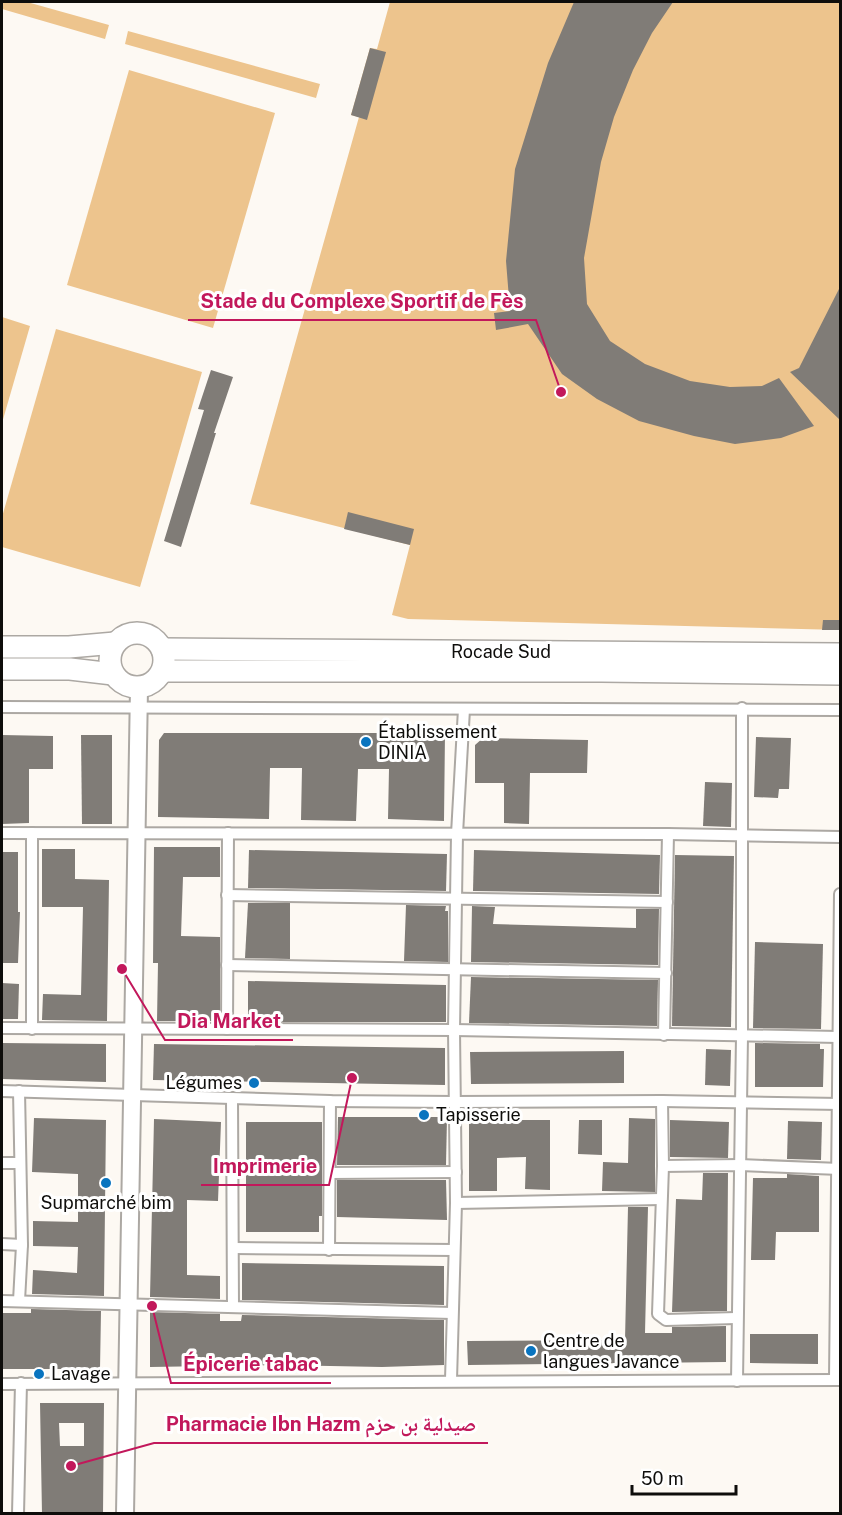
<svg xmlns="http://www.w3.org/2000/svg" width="842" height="1515" viewBox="0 0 842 1515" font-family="'Public Sans','Noto Naskh Arabic',sans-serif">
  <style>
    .green { fill: #edc48d }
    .building { fill: #807c77; fill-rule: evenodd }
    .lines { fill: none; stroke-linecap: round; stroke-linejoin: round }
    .street-casing { stroke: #aca8a3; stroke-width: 14 }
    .secondary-casing { stroke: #aca8a3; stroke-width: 20 }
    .highway-casing { stroke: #aca8a3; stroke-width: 24 }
    .street { stroke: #fff; stroke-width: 10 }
    .secondary { stroke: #fff; stroke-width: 16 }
    .highway { stroke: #fff; stroke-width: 21 }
    .poi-dot { fill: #0974bf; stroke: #fff; stroke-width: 2 }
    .labels { text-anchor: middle; stroke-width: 6; stroke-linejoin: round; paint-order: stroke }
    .street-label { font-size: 18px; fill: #0e0d0b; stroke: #fff }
    .poi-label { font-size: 18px; fill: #0e0d0b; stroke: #fff; text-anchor: start }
    .leader { fill: none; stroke: #c2185b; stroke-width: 2 }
    .callout-dot { fill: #c2185b; stroke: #fff; stroke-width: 2 }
    .callout-label { font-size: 20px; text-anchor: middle; font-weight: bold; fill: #c2185b; stroke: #fff; stroke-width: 6; stroke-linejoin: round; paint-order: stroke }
  </style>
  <rect width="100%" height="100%" fill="#fdf9f3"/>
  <g class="green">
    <polygon points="2,2 27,2 109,25 105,39 2,9"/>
    <polygon points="390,2 840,2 840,630 408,619 392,615 410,545 250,504 359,117 351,115 370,48 377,49"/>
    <polygon points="128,31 320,84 316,98 125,44"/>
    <polygon points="129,70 275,113 213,328 67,285"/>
    <polygon points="2,317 30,326 2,423"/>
    <polygon points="56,329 202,372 140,587 2,547 2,517"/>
  </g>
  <g class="building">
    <polygon points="574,2 673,2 652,33 633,70 614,117 601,162 584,258 587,304 610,341 645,364 690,381 730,387 762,386 779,378 814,426 781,438 735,444 694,436 639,421 597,399 562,374 528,324 496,330 494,313 510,311 506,261 515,169 548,63"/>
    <polygon points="370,48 386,52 367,120 351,115"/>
    <polygon points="840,287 840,420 790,372 799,368"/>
    <polygon points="211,370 233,377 214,433 216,433 181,547 164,541 204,410 198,409"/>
    <polygon points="348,512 414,529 410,545 344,529"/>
    <polygon points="823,620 840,620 840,630 822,630"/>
    <polygon points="164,733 445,733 444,821 388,819 389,769 358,769 356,821 301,820 302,768 270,768 269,819 158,817 159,740"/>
    <polygon points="2,735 53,736 53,769 29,769 29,823 2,824"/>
    <polygon points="81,735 112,735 112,824 82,824"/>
    <polygon points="756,737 791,738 789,789 779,789 778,798 754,797"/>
    <polygon points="483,738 588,740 587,773 530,773 529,824 504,823 504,783 475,783 475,745"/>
    <polygon points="705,782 732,783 731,827 703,826"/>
    <polygon points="154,847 220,847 220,877 183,877 181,936 220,937 220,1021 157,1021 158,963 153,963"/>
    <polygon points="42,849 75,849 75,879 109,880 107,1021 42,1020 43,994 81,995 83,907 42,907"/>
    <polygon points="249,850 447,854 446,891 248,888"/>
    <polygon points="474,850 660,855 659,894 473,891"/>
    <polygon points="2,852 18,852 18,912 20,912 18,963 2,963"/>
    <polygon points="675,855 734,856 731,1027 672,1026"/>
    <polygon points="248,903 290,903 290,959 245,958"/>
    <polygon points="406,905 446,906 445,911 448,911 448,962 404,961"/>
    <polygon points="472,906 495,907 493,924 636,928 636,909 659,909 658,965 471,962"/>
    <polygon points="755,942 823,944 821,1029 753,1028"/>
    <polygon points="471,977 658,980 657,1026 469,1023"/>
    <polygon points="248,981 446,985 446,1022 248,1022"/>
    <polygon points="2,983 19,984 18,1019 2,1019"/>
    <polygon points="2,1043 106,1044 106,1082 2,1079"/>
    <polygon points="755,1043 820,1044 820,1049 824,1049 823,1087 755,1087"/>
    <polygon points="154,1044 445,1048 445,1085 153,1080"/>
    <polygon points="706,1049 731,1050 730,1086 705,1085"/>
    <polygon points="624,1051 624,1083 471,1084 470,1052"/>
    <polygon points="338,1117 447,1117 446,1165 337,1165"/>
    <polygon points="34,1118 106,1120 104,1296 32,1294 33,1270 77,1273 78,1247 33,1246 33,1221 78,1222 78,1174 32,1172"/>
    <polygon points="629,1118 655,1119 655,1192 602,1191 603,1162 628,1163"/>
    <polygon points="154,1119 221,1122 218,1201 187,1200 187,1275 220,1276 220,1299 150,1297"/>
    <polygon points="525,1120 550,1120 550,1190 525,1189 526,1157 497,1158 497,1191 469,1191 469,1121"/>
    <polygon points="579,1120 602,1120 602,1155 578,1154"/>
    <polygon points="670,1120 729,1122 728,1158 670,1157"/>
    <polygon points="788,1121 822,1122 821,1160 787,1159"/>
    <polygon points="246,1122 322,1122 322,1216 319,1216 319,1232 246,1232"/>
    <polygon points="703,1173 728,1173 727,1311 672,1312 676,1199 702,1200"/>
    <polygon points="787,1174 819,1176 819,1232 776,1232 775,1260 751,1260 753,1178 787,1178"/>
    <polygon points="337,1180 446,1180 447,1220 337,1217"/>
    <polygon points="628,1207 648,1207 645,1333 672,1333 672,1327 726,1326 726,1362 468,1365 467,1341 625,1340"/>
    <polygon points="242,1263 444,1266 444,1305 242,1300"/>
    <polygon points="31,1309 101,1311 100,1369 2,1369 2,1313 31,1313"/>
    <polygon points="150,1312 220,1314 220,1321 241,1321 242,1315 444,1320 444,1365 382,1367 279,1365 150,1367"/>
    <polygon points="750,1334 818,1334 818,1364 750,1363"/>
    <path d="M40,1403H104L103,1514H42ZM59,1423H84V1446H60Z"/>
  </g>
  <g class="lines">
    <g class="street-casing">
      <g id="street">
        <polyline points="2,707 840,710"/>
        <polyline points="2,833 668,834 840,837"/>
        <polyline points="227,895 667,902"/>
        <polyline points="227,965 666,973"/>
        <polyline points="2,1028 454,1030 838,1037"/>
        <polyline points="32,1029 32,833"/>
        <polyline points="227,1029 228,833"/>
        <polyline points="664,1035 668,834"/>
        <polyline points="2,1091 330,1101 455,1102 662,1101 840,1104"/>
        <polyline points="19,1091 22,1245 19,1301"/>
        <polyline points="232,1098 233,1307"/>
        <polyline points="662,1101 663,1166 658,1314 666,1320 736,1318"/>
        <polyline points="2,1163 19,1163"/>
        <polyline points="663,1166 740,1165 840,1169"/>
        <polyline points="331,1173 456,1172"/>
        <polyline points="456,1203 661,1199"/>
        <polyline points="2,1244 22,1245"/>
        <polyline points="234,1248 454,1250"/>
        <polyline points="329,1250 330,1101"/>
        <polyline points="2,1301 452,1313"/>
        <polyline points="451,1380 456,1203 454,1030 457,834 464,709"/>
        <polyline points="835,1380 840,894"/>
        <polyline points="737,1381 742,1036 742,708"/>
        <polyline points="2,1384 840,1380"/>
        <polyline points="18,1514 21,1383"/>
      </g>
    </g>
    <g class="secondary-casing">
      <polyline id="secondary" points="125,1514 139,688"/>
    </g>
    <g class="highway-casing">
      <g id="highway">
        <circle cx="137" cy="660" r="27"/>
        <polyline points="2,647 69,647 115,643"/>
        <polyline points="162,649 840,654"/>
        <polyline points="2,669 70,669 113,674"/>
        <polyline points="163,671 601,671 840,674"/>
      </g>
    </g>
    <use href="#street" class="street"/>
    <use href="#secondary" class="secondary"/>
    <use href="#highway" class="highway"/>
  </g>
  <g class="poi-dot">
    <circle cx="366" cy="742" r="6"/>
    <circle cx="254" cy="1083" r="6"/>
    <circle cx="424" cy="1115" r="6"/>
    <circle cx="106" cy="1183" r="6"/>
    <circle cx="531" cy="1351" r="6"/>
    <circle cx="39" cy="1374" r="6"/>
  </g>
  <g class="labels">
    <g class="street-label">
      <text x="501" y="658">Rocade Sud</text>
    </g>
    <g class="poi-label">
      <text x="378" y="738">Établissement<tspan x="378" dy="21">DINIA</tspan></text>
      <text x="242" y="1089" text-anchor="end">Légumes</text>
      <text x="436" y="1121">Tapisserie</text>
      <text x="106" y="1209" text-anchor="middle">Supmarché bim</text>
      <text x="543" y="1347">Centre de<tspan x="543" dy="21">langues Javance</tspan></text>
      <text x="51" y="1380">Lavage</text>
    </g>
  </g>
  <path class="leader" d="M561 392L536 320H188M122 969L165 1040H293M352 1078L329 1185H201M152 1306L171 1383H331M71 1466L154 1443H488"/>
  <g class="callout-dot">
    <circle cx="561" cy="392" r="6"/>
    <circle cx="122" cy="969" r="6"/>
    <circle cx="352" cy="1078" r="6"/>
    <circle cx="152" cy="1306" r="6"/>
    <circle cx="71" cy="1466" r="6"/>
  </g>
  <g class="callout-label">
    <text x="362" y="308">Stade du Complexe Sportif de Fès</text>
    <text x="229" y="1028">Dia Market</text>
    <text x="265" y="1173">Imprimerie</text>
    <text x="251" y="1371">Épicerie tabac</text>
    <text x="321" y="1431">Pharmacie Ibn Hazm صيدلية بن حزم</text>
  </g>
  <rect width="842" height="1515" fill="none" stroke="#0e0d0b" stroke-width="6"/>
  <path d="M632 1485v9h104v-9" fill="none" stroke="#0e0d0b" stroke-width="3"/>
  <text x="641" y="1485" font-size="18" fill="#0e0d0b" stroke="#ffffff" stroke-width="4.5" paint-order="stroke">50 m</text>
</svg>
